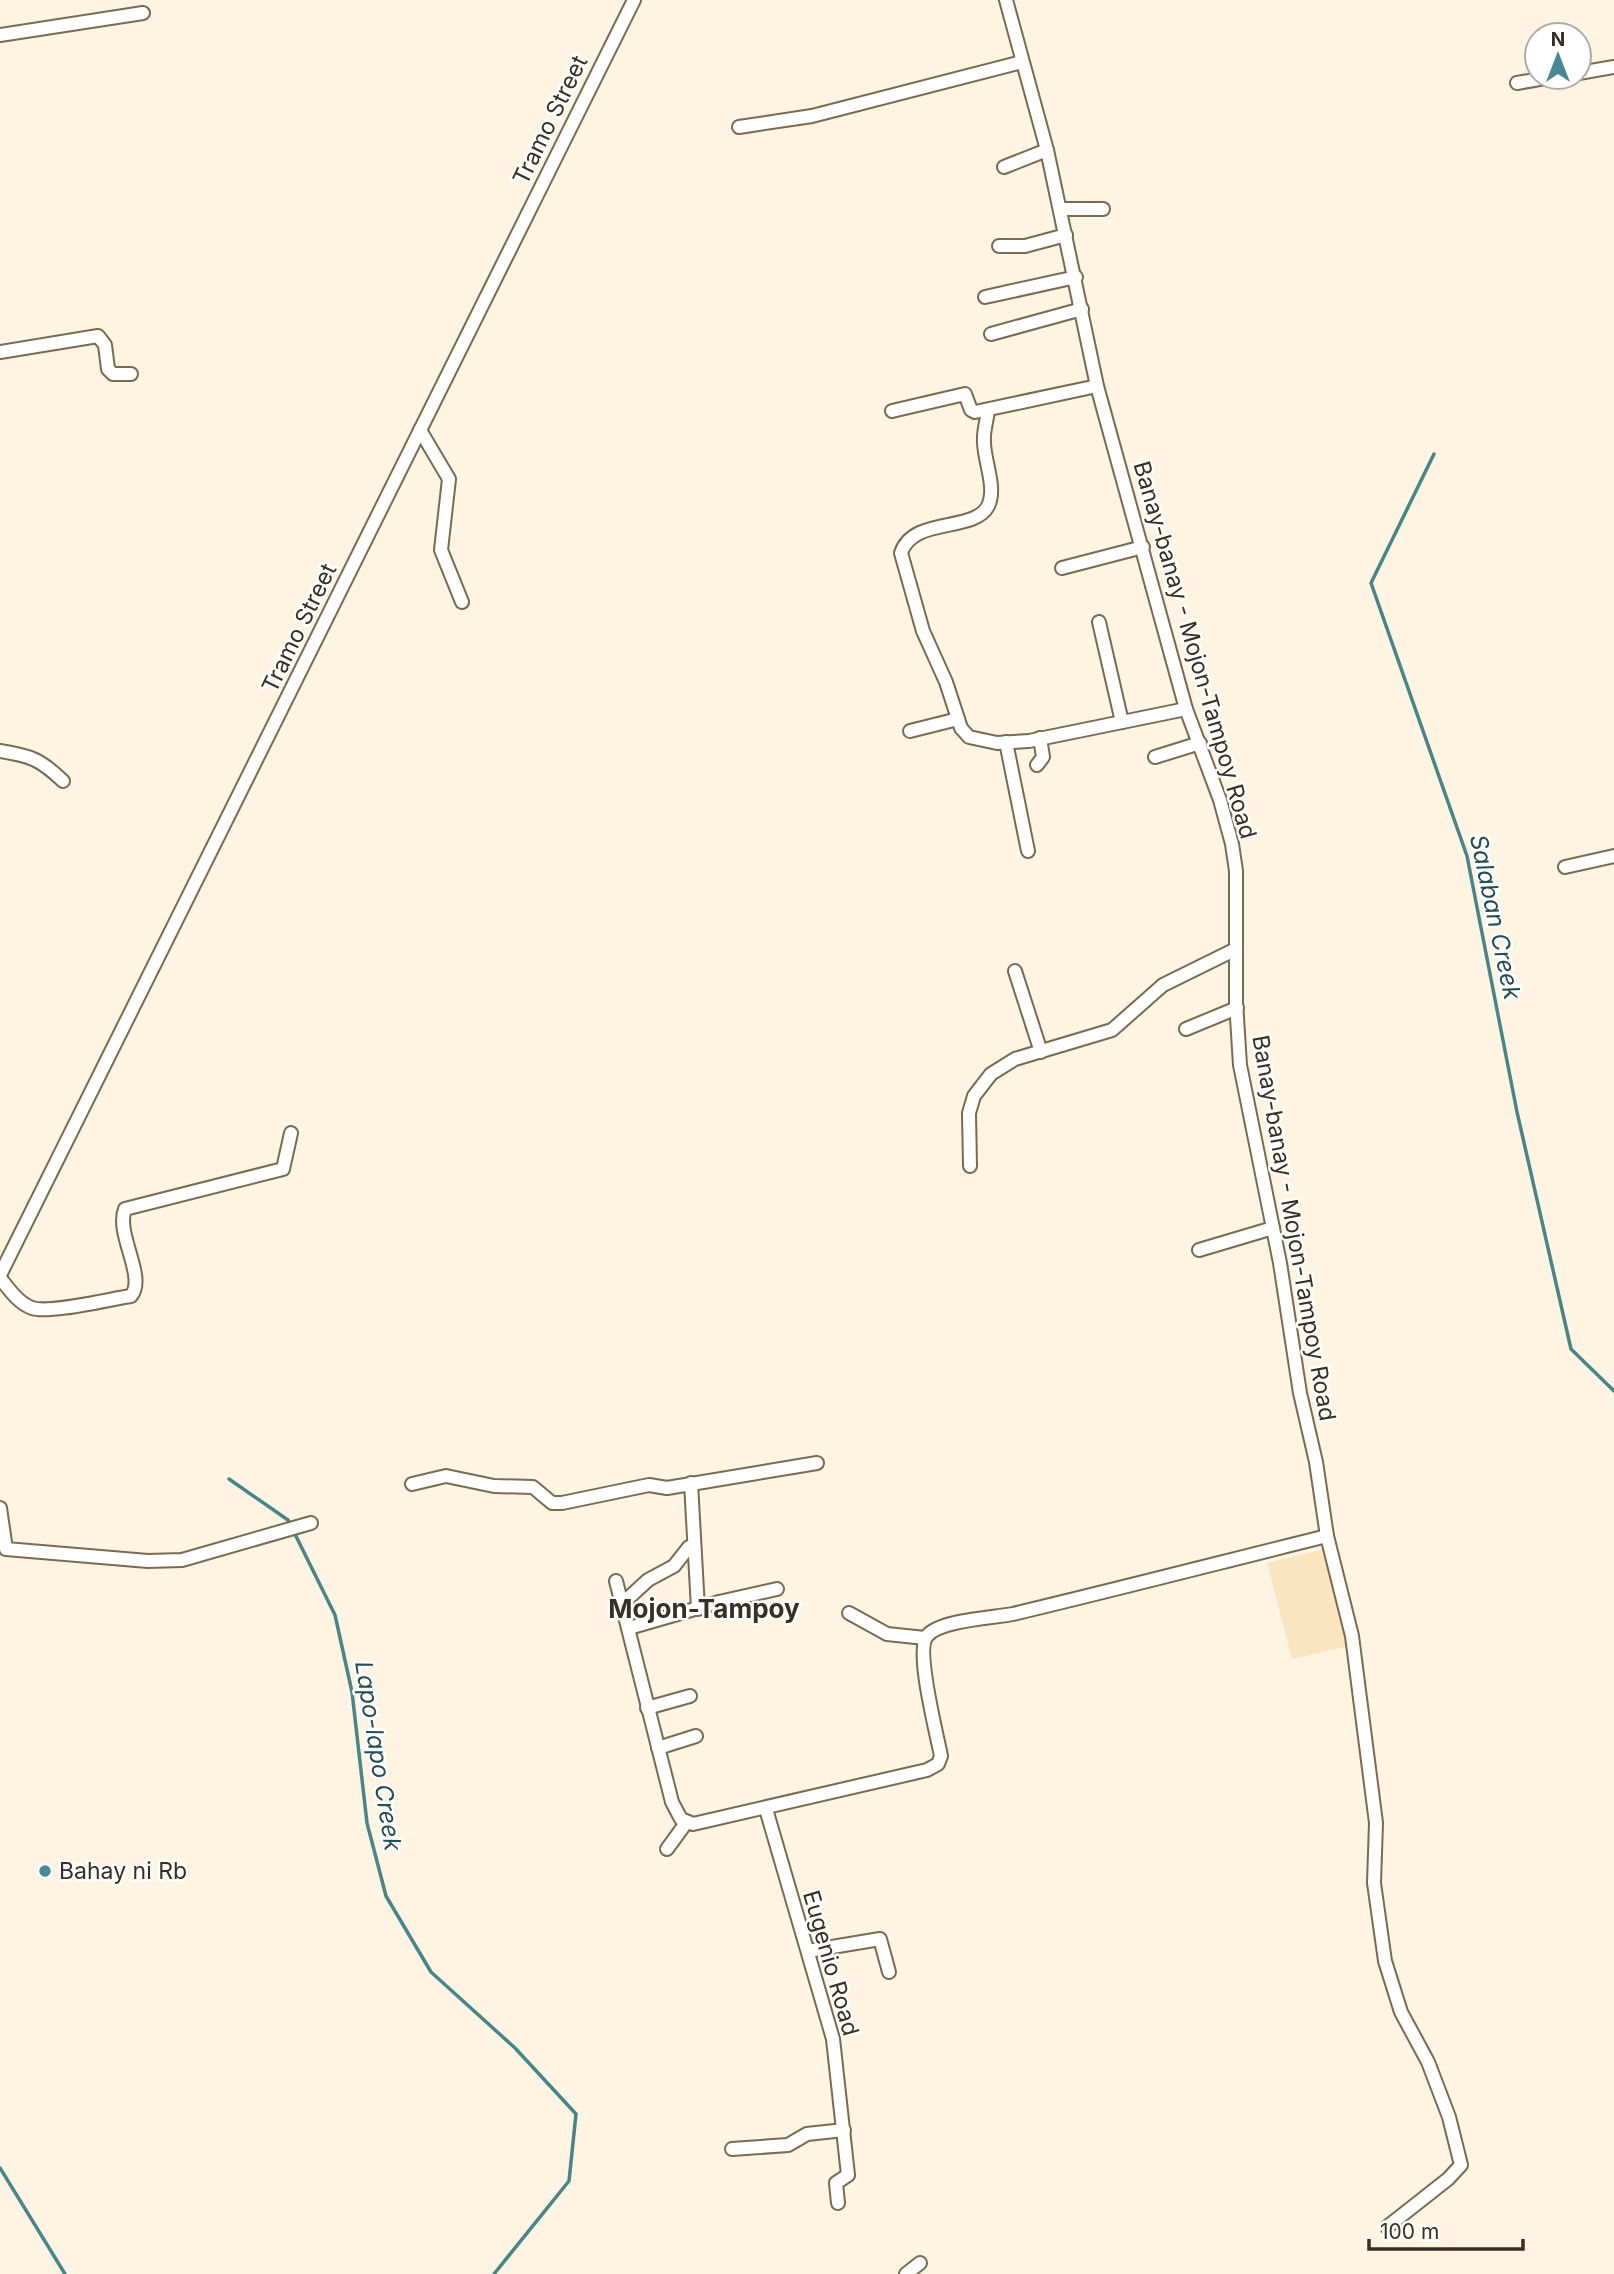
<svg xmlns="http://www.w3.org/2000/svg" width="1614" height="2274" viewBox="0 0 1614 2274" font-family="Inter,sans-serif">
  <style>
    .built { fill: #fbe5c1 }
    .lines { fill: none; stroke-linecap: round; stroke-linejoin: round }
    .stream { stroke: #45868c; stroke-width: 3.5 }
    .street-casing { stroke: #7a6a50; stroke-width: 16 }
    .street { stroke: #fff; stroke-width: 12 }
    .poi-dot { fill: #448a94; stroke: #fff; stroke-width: 2.5 }
    .labels { text-anchor: middle; stroke-width: 5; stroke-linejoin: round; paint-order: stroke }
    .street-label { font-size: 23px; fill: #362f24; stroke: #fff }
    .poi-label { font-size: 23px; fill: #362f24; stroke: #fff; text-anchor: start }
    .water-label { font-size: 24px; font-style: italic; fill: #224d53; stroke: #fff }
    .quarter-label { font-size: 26px; font-weight: bold; fill: #362f24; stroke: #fff }
  </style>
  <rect width="100%" height="100%" fill="#fff4e2"/>
  <polygon class="built" points="1325,1549 1350,1646 1292,1659 1267,1563"/>
  <g class="lines">
    <g class="stream">
      <polyline points="1434,454 1371,583 1467,856 1517,1112 1571,1349 1614,1391"/>
      <polyline points="229,1479 288,1520 335,1615 352,1692 367,1823 386,1896 431,1972 515,2048 576,2114 569,2181 494,2274"/>
      <polyline points="0,2168 65,2274"/>
    </g>
    <g class="street-casing">
      <g id="street">
        <polyline points="1006,0 1047,150 1097,386 1186,709 1220,800 1232,844 1236,871 1236,1002 1240,1065 1280,1263 1300,1393 1316,1462 1327,1536 1352,1636 1376,1823 1374,1883 1385,1961 1401,2012 1428,2062 1449,2117 1461,2165 1448,2179 1387,2227"/>
        <polyline points="0,35 143,13"/>
        <polyline points="1579,73 1614,67"/>
        <polyline points="1517,83 1551,77"/>
        <polyline points="739,127 812,116 1022,62"/>
        <polyline points="1004,167 1047,150"/>
        <polyline points="1061,209 1103,209"/>
        <polyline points="999,246 1025,246 1066,235"/>
        <polyline points="985,297 1076,277"/>
        <polyline points="991,334 1082,309"/>
        <polyline points="0,352 98,336 105,345 108,369 113,374 131,374"/>
        <path d="M988,410C987,421 983,431 984,442C984,461 997,488 988,506C974,533 913,516 901,553L923,631L946,682L961,728L969,737L997,743L1029,741L1186,709"/>
        <polyline points="892,411 965,394 971,410 975,412 1097,386"/>
        <polyline points="420,430 449,479 441,550 462,602"/>
        <polyline points="1062,568 1143,547"/>
        <polyline points="1099,622 1122,722"/>
        <polyline points="910,731 958,719"/>
        <polyline points="1006,742 1028,851"/>
        <path d="M0,751C31,756 40,759 63,781"/>
        <polyline points="1155,757 1200,743"/>
        <polyline points="1037,765 1043,757 1040,738"/>
        <polyline points="1565,867 1614,856"/>
        <polyline points="1015,971 1041,1052"/>
        <polyline points="1186,1029 1237,1008"/>
        <polyline points="970,1166 969,1113 974,1096 991,1074 1015,1059 1112,1030 1163,985 1236,949"/>
        <polyline points="1199,1250 1273,1228"/>
        <polyline points="0,1275 634,0"/>
        <path d="M0,1278C9,1289 18,1303 32,1308C49,1314 110,1299 131,1296C147,1277 115,1234 125,1209L283,1169L291,1133"/>
        <polyline points="691,1483 698,1609"/>
        <polyline points="412,1484 446,1476 494,1486 533,1487 552,1503 562,1503 649,1485 667,1488 817,1463"/>
        <polyline points="0,1508 6,1549 148,1561 182,1560 311,1523"/>
        <path d="M616,1581L672,1802L681,1819L693,1824L927,1770L938,1764L941,1756C937,1735 915,1650 927,1636C940,1620 992,1618 1013,1614C1118,1589 1222,1562 1327,1536"/>
        <polyline points="622,1604 648,1580 674,1566 689,1547"/>
        <polyline points="849,1613 887,1634 925,1638"/>
        <polyline points="629,1628 719,1602 777,1589"/>
        <polyline points="647,1708 690,1696"/>
        <polyline points="658,1748 696,1736"/>
        <polyline points="766,1809 833,2039 848,2175 836,2183 838,2203"/>
        <polyline points="667,1849 686,1823"/>
        <polyline points="808,1951 880,1939 889,1972"/>
        <polyline points="732,2149 788,2145 807,2134 844,2130"/>
        <polyline points="906,2274 920,2263"/>
      </g>
    </g>
    <use href="#street" class="street"/>
  </g>
  <circle class="poi-dot" cx="45" cy="1871" r="7"/>
  <g class="labels">
    <g class="street-label">
      <text transform="translate(550 120) rotate(-64)" y="8">Tramo Street</text>
      <text transform="translate(299 628) rotate(-64)" y="8">Tramo Street</text>
      <text transform="translate(1195 650) rotate(74)" y="8">Banay-banay - Mojon-Tampoy Road</text>
      <text transform="translate(1294 1228) rotate(80)" y="8">Banay-banay - Mojon-Tampoy Road</text>
      <text transform="translate(831 1963) rotate(74)" y="8">Eugenio Road</text>
    </g>
    <g class="poi-label">
      <text x="59" y="1879">Bahay ni Rb</text>
    </g>
    <g class="water-label">
      <text transform="translate(1495 917) rotate(78)" y="8">Salaban Creek</text>
      <text transform="translate(378 1756) rotate(81)" y="8">Lapo-lapo Creek</text>
    </g>
    <g class="quarter-label">
      <text x="704" y="1618">Mojon-Tampoy</text>
    </g>
  </g>
  <g transform="translate(1558 56)"><circle r="33" fill="#ffffff" stroke="#afaca7" stroke-width="2"/>
  <path d="M0-5L12 26L0 18L-12 26Z" fill="#448a94"/>
  <text y="-10" font-size="19" font-weight="bold" text-anchor="middle" fill="#362f24">N</text>
  </g>
  <path d="M1369 2239v10h154v-10" fill="none" stroke="#362f24" stroke-width="3.5"/>
  <text x="1380" y="2239" font-size="21" fill="#362f24" stroke="#ffffff" stroke-width="5" paint-order="stroke">100 m</text>
</svg>
